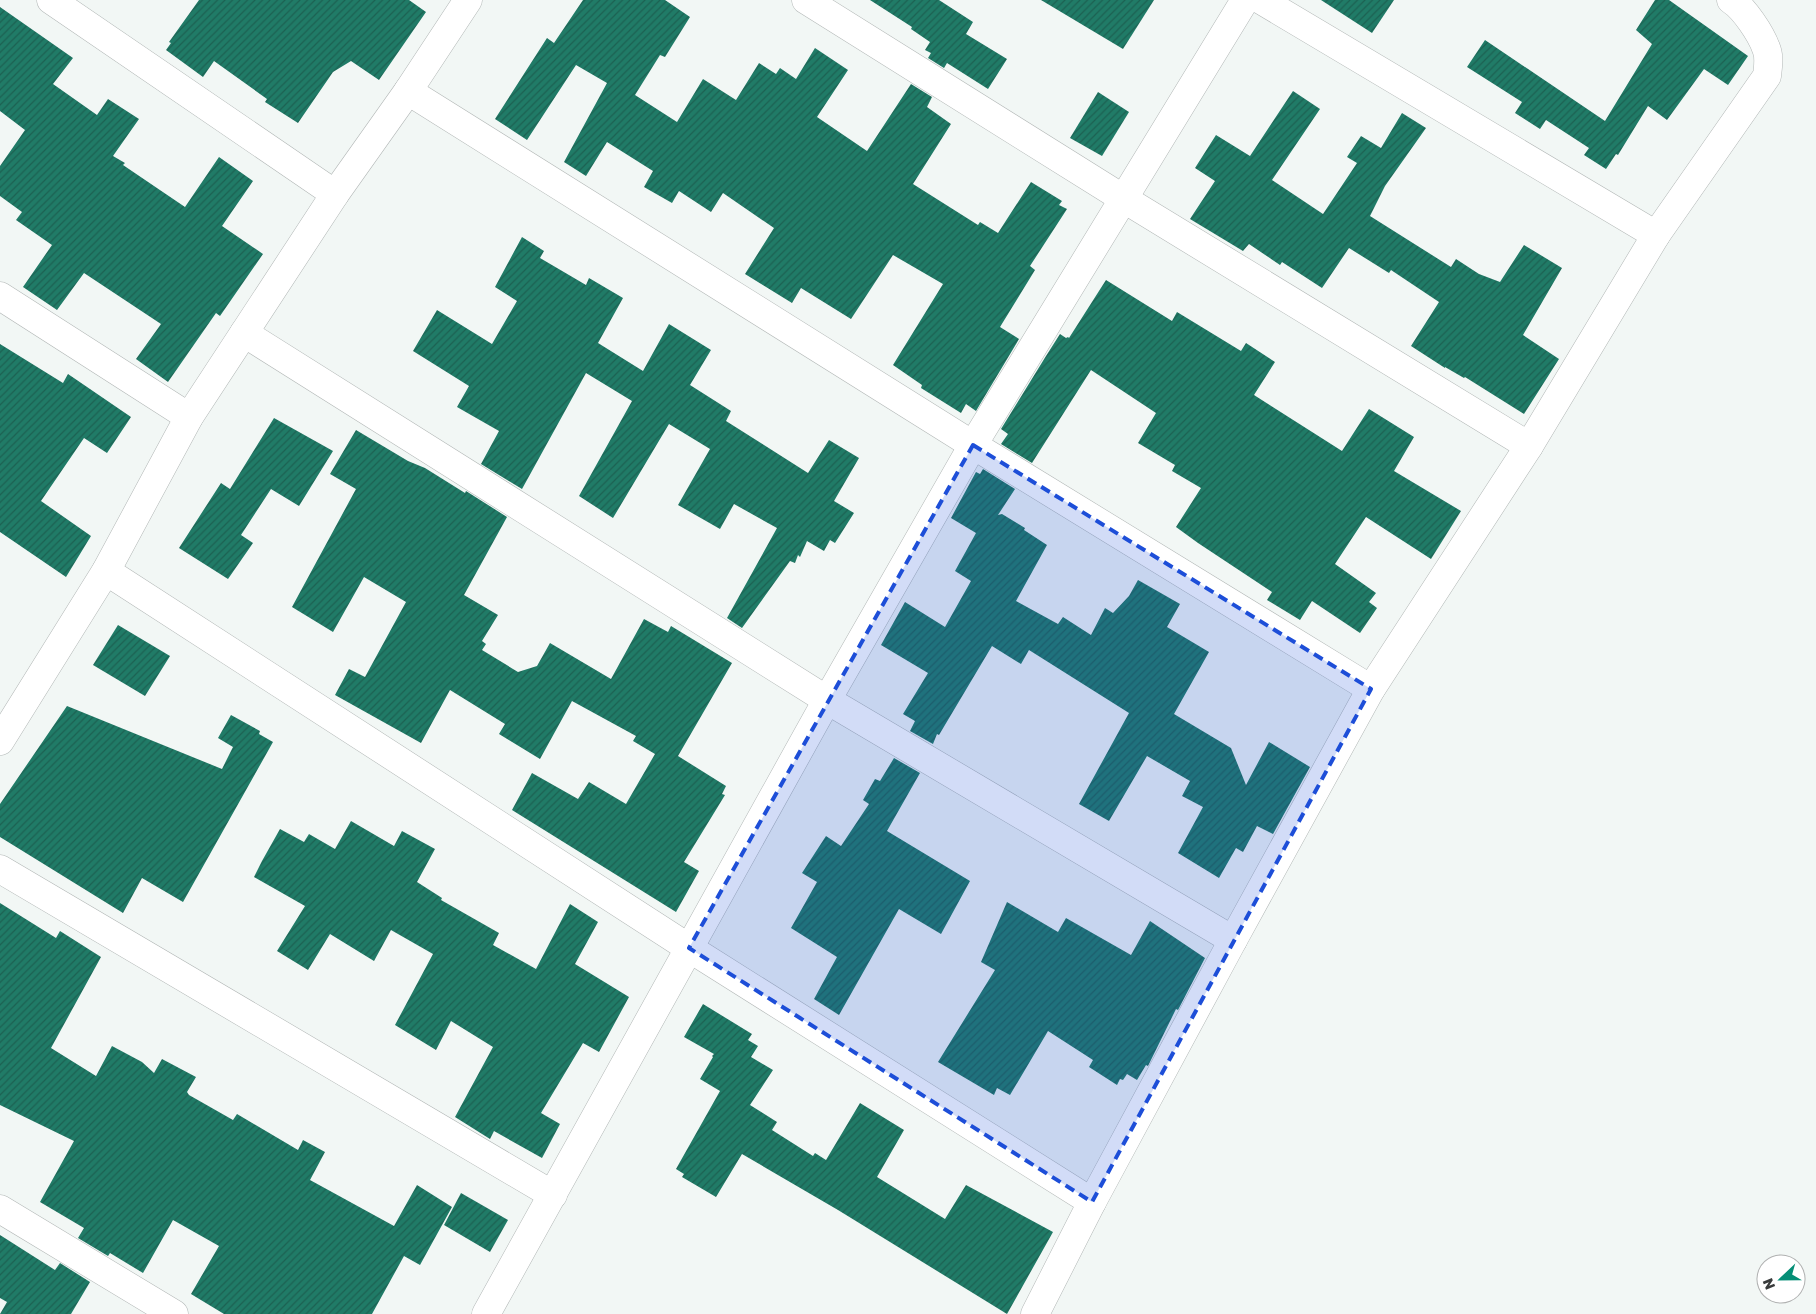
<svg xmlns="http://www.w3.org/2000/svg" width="1816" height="1314" viewBox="0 0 1816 1314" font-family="'Golos Text',sans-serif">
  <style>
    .building { fill: url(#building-hatch) }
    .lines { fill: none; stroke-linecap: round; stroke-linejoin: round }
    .street-casing { stroke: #b2b7b6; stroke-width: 29 }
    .secondary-casing { stroke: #b2b7b6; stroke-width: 29 }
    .street { stroke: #fff; stroke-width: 28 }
    .secondary { stroke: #fff; stroke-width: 28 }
    .marked { fill: #1d4ed8; fill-opacity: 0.2; stroke: #1d4ed8; stroke-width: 4; stroke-dasharray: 10 6; stroke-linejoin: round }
  </style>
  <defs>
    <pattern id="building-hatch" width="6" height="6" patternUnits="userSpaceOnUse" patternTransform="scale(1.25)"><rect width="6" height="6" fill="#207b67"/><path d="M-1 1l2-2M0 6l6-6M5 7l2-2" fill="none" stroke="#1c6152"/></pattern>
  </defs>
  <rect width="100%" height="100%" fill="#f2f7f5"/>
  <g class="building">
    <polygon points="199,0 409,0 426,12 379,80 351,61 333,72 298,123 265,102 267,99 214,61 203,77 166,50 171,43 169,42"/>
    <polygon points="583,0 665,0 690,17 665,57 660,55 635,95 677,122 703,79 736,100 759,63 776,74 780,68 796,79 815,48 848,70 817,117 867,151 911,84 932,97 927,107 951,124 913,184 978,225 980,222 998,233 1031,182 1062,201 1059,205 1067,209 1030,266 1035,270 1000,327 1019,339 976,411 966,404 961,413 921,388 922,385 893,365 943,284 893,255 851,319 801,288 792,303 745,274 774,228 723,193 711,212 679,191 672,203 644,187 653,171 607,142 586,176 564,162 607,83 576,65 527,140 495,119 547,38 554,43"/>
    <polygon points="870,0 939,0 973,22 966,34 1007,59 988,89 947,63 944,68 928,58 931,53 925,50 930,42 911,29 912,27"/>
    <polygon points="1041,0 1154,0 1123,49"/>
    <polygon points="1321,0 1394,0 1372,33"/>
    <polygon points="1655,0 1669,0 1748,56 1728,85 1704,69 1667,120 1648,106 1618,155 1616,154 1606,169 1584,155 1589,148 1546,120 1540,129 1515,113 1522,102 1467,67 1485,40 1605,121 1652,44 1636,30"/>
    <polygon points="0,7 73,58 53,84 97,115 108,99 139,119 113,156 125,163 123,165 185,207 219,157 253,181 222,226 263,254 220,316 216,313 168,382 136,359 161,324 84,273 57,310 23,287 52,245 16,220 22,212 0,196 0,166 25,130 0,111"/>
    <polygon points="1293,91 1320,109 1272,180 1323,214 1357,163 1347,157 1361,136 1381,148 1402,113 1426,128 1385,186 1370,216 1451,267 1456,259 1479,274 1500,282 1524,245 1562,268 1523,335 1559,359 1524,414 1465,377 1464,378 1445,367 1445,368 1411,346 1439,302 1391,270 1389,273 1349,248 1322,288 1282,262 1280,265 1249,244 1243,251 1190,219 1215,181 1195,168 1216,135 1250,156"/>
    <polygon points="1098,92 1129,112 1102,156 1070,138"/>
    <polygon points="522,237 544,251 540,258 586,285 589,278 623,298 598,343 643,371 669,324 711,350 690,385 731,411 726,421 808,473 829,440 859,458 834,501 854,513 835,543 830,540 824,551 807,541 800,557 798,555 795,563 790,561 742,628 727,618 777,528 734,504 720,529 678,505 710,449 669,424 613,518 579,496 632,401 586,373 522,489 481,464 499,431 457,407 469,386 413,351 437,310 492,344 517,301 495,287"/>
    <polygon points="1106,280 1172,321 1177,312 1241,351 1246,343 1275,362 1254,395 1342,451 1369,409 1414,437 1394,471 1461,511 1431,559 1366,517 1335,564 1376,593 1369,602 1377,608 1360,633 1312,601 1300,620 1267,600 1272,592 1198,543 1176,527 1201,488 1172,471 1175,465 1138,443 1156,413 1091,370 1032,463 1001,444 1008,434 1001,429 1046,356 1060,334 1066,338 1068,337 1069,338"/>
    <polygon points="0,344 63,383 68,374 131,417 107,453 84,438 41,501 91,536 66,577 0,532"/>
    <polygon points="274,418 333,451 299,506 271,489 241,535 253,543 228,579 179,548 221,483 230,489"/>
    <polygon points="356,430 408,461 425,468 465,493 466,491 507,517 464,595 498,615 482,641 486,644 482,650 518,672 537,666 550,643 611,679 644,619 668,632 671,626 732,663 678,756 726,786 722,794 725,795 684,862 699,871 676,912 512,810 532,773 578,799 589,782 626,804 655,754 633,741 636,736 572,701 540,759 499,734 505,724 450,690 421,743 335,695 349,669 365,677 406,602 364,577 333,632 292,607 356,489 330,474"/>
    <polygon points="983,469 1015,489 998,515 1002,514 1025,528 1024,530 1047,545 1016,601 1058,624 1063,617 1091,635 1105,608 1113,613 1129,596 1138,580 1180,604 1167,627 1209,652 1174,714 1231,748 1246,785 1269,742 1310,767 1273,834 1257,826 1243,852 1236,848 1219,878 1178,853 1203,807 1182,796 1190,781 1147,756 1109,821 1079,804 1129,713 1029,650 1021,664 992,646 939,735 937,734 933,744 910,731 915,721 903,714 928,673 881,645 905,602 945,627 971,581 955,571 976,533 951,518 976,472 980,474"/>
    <polygon points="118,625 170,656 145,696 93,665"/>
    <polygon points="67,706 222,769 233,747 218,738 231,715 260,731 259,734 273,742 183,902 142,878 123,913 0,837 0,804"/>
    <polygon points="894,758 920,773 887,831 970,881 941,934 899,909 839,1015 814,999 837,957 791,928 817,882 802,873 826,836 841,846 869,804 863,800 875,779 880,781"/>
    <polygon points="351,821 394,846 402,831 435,849 417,882 442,898 441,900 499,933 493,945 536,969 570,904 598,922 575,964 629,997 599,1052 583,1043 541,1113 560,1124 542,1158 494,1131 490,1139 455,1117 493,1047 451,1021 436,1050 395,1025 433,954 391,930 374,961 330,934 308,970 277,951 305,906 254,877 262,861 280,829 304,842 309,834 335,849"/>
    <polygon points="1007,902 1058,932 1066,918 1131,955 1150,921 1205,958 1178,1010 1176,1009 1148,1066 1146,1065 1137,1080 1127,1074 1123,1080 1120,1079 1117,1085 1089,1067 1093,1060 1048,1031 1010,1095 997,1088 994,1095 938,1062 995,970 981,962"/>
    <polygon points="0,903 56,938 60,931 101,957 51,1048 96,1076 112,1046 142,1062 154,1073 162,1059 196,1077 187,1092 189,1095 233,1120 237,1114 298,1150 303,1140 325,1152 310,1180 394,1226 417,1185 452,1207 420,1265 404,1256 372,1314 224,1314 191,1294 219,1246 173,1220 143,1273 110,1253 108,1256 78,1238 84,1228 40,1202 74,1141 0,1105"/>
    <polygon points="703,1004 752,1034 748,1040 758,1046 751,1057 773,1070 750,1105 777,1122 772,1130 813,1156 815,1153 826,1160 860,1103 904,1130 877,1177 945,1219 966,1185 1053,1232 1007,1314 838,1210 742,1154 716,1197 682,1177 684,1174 676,1169 720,1091 700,1079 713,1057 712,1056 714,1054 684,1037"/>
    <polygon points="461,1193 508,1220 490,1252 444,1225"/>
    <polygon points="0,1235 55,1270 60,1263 90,1282 71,1314 0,1314 7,1302 0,1298"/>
  </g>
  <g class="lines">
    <g class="street-casing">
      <g id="street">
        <polyline points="51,0 335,194"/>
        <polyline points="806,0 1124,199 1529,446"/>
        <polyline points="1261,0 1656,235"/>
        <polyline points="408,91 973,445 1371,689"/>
        <polyline points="0,296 189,417"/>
        <polyline points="244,333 827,700 1233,940"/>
        <polyline points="106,571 689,948 1092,1202"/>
        <polyline points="0,869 553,1195"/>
        <polyline points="0,1209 174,1314"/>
        <polyline points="486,1314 827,700 973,445 1245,0"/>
        <path d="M1035,1314L1092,1202L1233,940L1371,689L1529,446L1656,235L1767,76C1768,66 1770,57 1766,48C1761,34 1744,8 1731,0"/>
      </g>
    </g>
    <g class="secondary-casing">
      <polyline id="secondary" points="0,741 106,571 189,417 335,194 408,91 468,0"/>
    </g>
    <use href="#street" class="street"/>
    <use href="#secondary" class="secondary"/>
  </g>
  <path class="marked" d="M973,445L1371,689L1092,1202L689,948Z"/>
  <g transform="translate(1781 1279) rotate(248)"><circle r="24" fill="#ffffff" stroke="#b0b1b1"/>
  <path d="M0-4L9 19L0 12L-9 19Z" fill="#048e76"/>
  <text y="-8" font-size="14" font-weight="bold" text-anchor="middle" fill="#393b3b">N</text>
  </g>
</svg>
